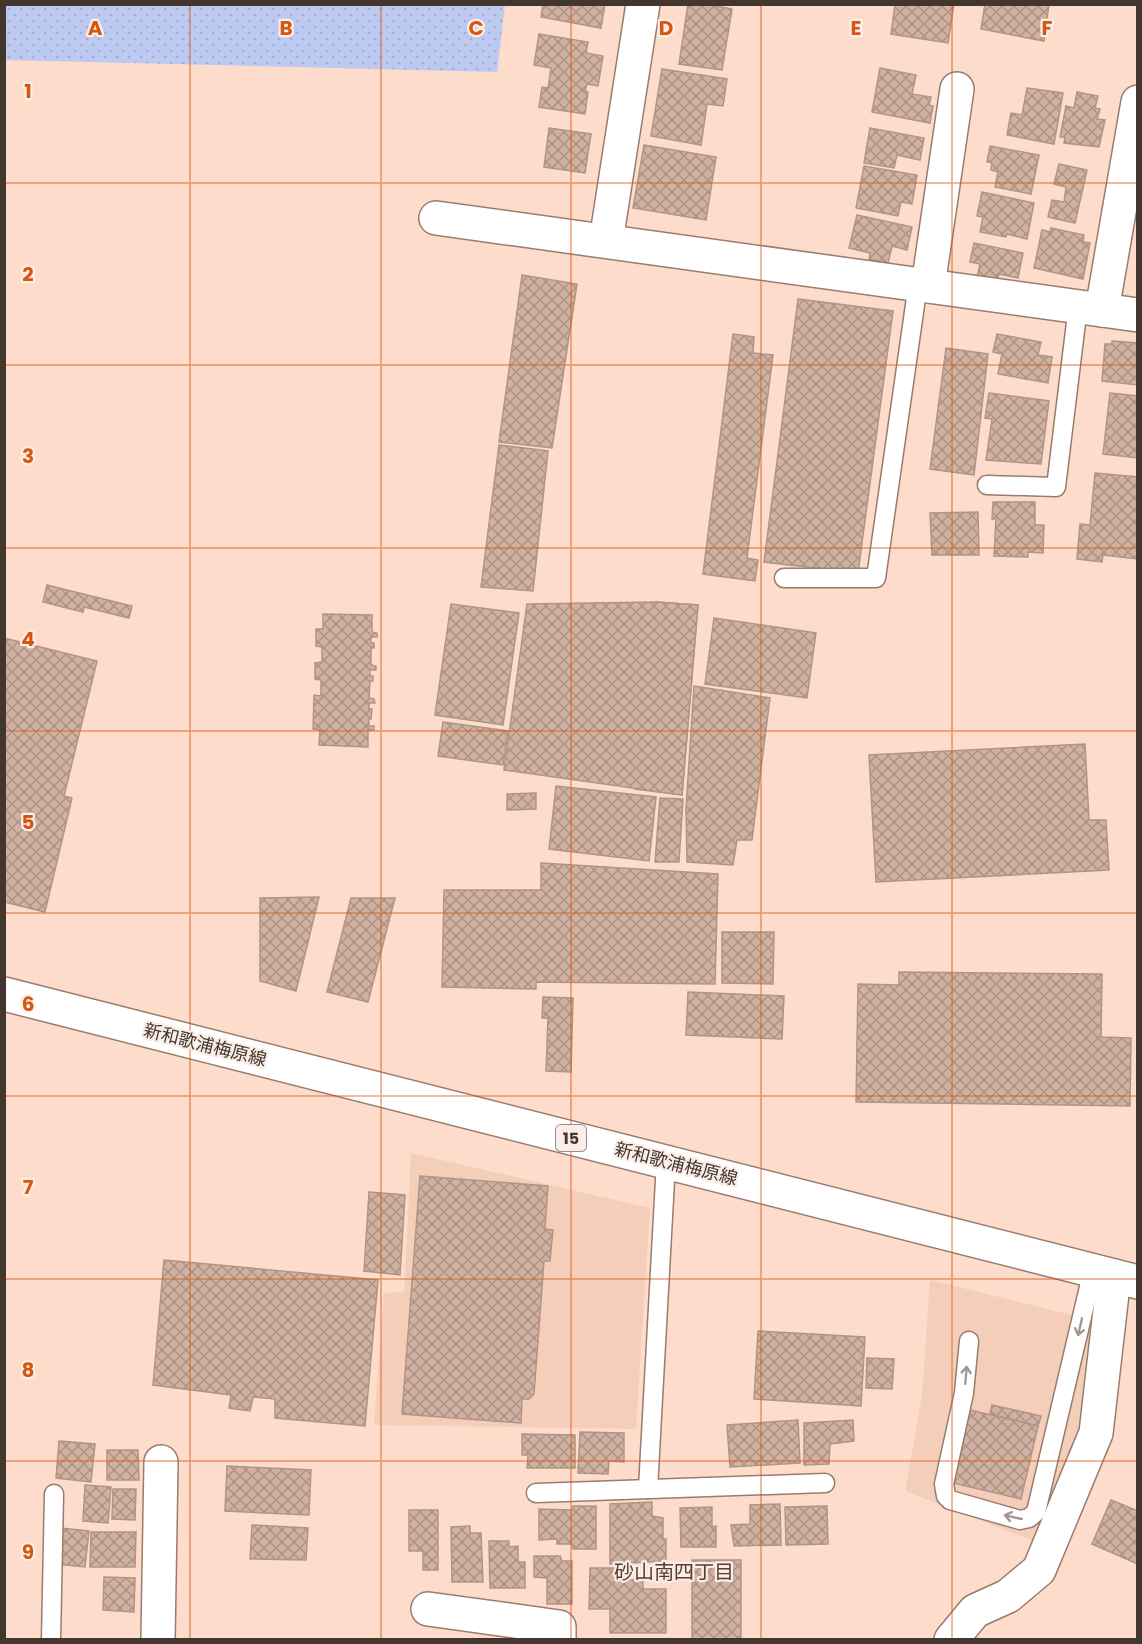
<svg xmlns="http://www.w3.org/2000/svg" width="1142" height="1644" viewBox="0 0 1142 1644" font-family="Poppins,'Noto Sans JP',sans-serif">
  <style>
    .built { fill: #f5ceba }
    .grass { fill: url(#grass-dots) }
    .building { fill: url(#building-cross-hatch); stroke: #b29485; stroke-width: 1.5 }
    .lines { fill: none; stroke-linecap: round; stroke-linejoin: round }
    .service-casing { stroke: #997c6d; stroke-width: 21 }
    .minor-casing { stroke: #997c6d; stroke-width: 36 }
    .primary-casing { stroke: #997c6d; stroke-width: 36 }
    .service { stroke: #fff; stroke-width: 18 }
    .minor { stroke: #fff; stroke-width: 33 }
    .primary { stroke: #fff; stroke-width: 33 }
    .oneway { stroke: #a09a97 }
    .grid { fill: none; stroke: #d75610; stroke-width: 1.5; stroke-opacity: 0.55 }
    .labels { text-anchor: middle; stroke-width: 4.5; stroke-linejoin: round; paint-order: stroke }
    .shield { fill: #fbeee7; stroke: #7a6d66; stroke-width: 1.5 }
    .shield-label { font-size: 16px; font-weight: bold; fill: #42362f }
    .street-label { font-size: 18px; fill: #42362f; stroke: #fbeee7 }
    .neighbourhood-label { font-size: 20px; fill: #563d2f; stroke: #fbeee7 }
    .grid-label { font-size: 20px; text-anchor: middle; font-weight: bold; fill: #d75610; stroke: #fbeee7; stroke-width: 4.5; stroke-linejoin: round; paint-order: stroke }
  </style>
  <defs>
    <pattern id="grass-dots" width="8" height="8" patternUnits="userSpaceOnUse" patternTransform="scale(1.5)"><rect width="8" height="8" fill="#bccaf2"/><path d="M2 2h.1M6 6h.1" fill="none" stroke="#a3aed0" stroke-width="1.8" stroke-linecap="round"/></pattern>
    <pattern id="building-cross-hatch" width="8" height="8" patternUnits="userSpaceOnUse" patternTransform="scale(1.5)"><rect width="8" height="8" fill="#d1b2a2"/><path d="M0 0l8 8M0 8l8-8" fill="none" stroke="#ab9284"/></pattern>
  </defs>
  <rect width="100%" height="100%" fill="#fddccc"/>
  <g class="built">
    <polygon points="411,1153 650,1208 636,1429 374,1425 384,1293 404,1292"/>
    <polygon points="930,1280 1095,1321 1082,1428 1036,1542 905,1491 922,1396"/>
  </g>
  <polygon class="grass" points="5,4 505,4 505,5 497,72 5,60"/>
  <g class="building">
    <polygon points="543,4 605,4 601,28 541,17"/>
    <polygon points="688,4 706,4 732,9 722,70 679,64"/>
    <polygon points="895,4 954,4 948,43 891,34"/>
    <polygon points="985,4 1049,4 1044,41 981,29"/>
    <polygon points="539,34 588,42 586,53 603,56 598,86 587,84 585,91 588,92 585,114 539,107 542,87 548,88 551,68 534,65"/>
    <polygon points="880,68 916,75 912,94 931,97 929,105 933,106 930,123 872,112"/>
    <polygon points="662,69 727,79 723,106 707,104 701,145 651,136"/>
    <polygon points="1027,88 1063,93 1054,144 1007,135 1011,113 1022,115"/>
    <polygon points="1077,92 1098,96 1095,108 1100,109 1097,119 1105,120 1099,147 1064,143 1065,137 1060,137 1066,106 1074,108"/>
    <polygon points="549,128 591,134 585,173 544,167"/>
    <polygon points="870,128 924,138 920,160 897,155 894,168 864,163"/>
    <polygon points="644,145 716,157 706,220 633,208"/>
    <polygon points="990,146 1039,155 1031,194 995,187 998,172 991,170 992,163 987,162"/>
    <polygon points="1059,164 1087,170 1075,223 1048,217 1052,200 1064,202 1066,187 1054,184"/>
    <polygon points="864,166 917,175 912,204 901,202 898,216 856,208"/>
    <polygon points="982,192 1034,203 1027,239 1007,234 1006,237 980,232 983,217 977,216"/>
    <polygon points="857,215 912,227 907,250 892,246 888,263 869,259 870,253 849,248"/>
    <polygon points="1051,228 1084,235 1083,242 1090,243 1083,279 1034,268 1042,230 1050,232"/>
    <polygon points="974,243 1023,253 1018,278 999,274 997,281 977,277 980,264 970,262"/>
    <polygon points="522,275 577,284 552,448 499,442"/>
    <polygon points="798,299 893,311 858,573 764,562"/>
    <polygon points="733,334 754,337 753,353 773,355 747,558 758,560 755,581 703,574"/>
    <polygon points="997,334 1041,342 1038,355 1052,357 1048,383 998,374 1002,354 993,352"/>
    <polygon points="1112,341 1138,343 1138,385 1102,381 1105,344 1112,344"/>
    <polygon points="946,348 988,354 974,475 930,469"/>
    <polygon points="989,393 1049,401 1041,464 986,460 992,419 985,418"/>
    <polygon points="1110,393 1138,396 1138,458 1103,454"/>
    <polygon points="499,445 548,451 533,591 481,587"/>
    <polygon points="1095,473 1138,477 1137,559 1103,555 1102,562 1077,559 1080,524 1090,525"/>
    <polygon points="993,502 1035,502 1035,525 1044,525 1043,553 1028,552 1028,557 994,556 996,519 992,519"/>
    <polygon points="978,512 979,555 932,555 930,513"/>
    <polygon points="47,585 132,606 129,618 84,607 83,612 43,602"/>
    <polygon points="656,602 698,605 682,795 635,789"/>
    <polygon points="656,602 698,605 682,795 504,770 527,604"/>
    <polygon points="451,604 519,613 503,725 435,715"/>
    <polygon points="323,614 372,615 372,632 377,633 377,637 371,637 371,643 374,643 374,648 371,648 371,665 376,666 376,670 370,670 370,676 373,676 373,681 370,681 369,698 374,699 375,703 369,703 369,709 372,709 371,719 369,719 369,726 374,726 374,730 368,730 368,747 319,745 320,730 313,729 314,695 321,696 321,680 315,679 315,663 322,662 322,647 316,646 316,629 323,629"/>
    <polygon points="714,618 816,633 807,698 705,684"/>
    <polygon points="4,638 97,661 64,796 72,798 45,912 4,902"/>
    <polygon points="694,686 770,698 752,840 737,840 733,865 687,862 686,808"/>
    <polygon points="443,722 508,731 503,765 438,756"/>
    <polygon points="1085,744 1089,820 1106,820 1109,870 876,882 869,755"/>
    <polygon points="556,786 656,797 649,861 549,849"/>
    <polygon points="536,793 536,809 507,810 507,794"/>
    <polygon points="660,798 683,799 679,862 655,862"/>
    <polygon points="541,863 718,874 715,984 536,982 536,989 442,987 444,890 541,890"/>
    <polygon points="319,897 296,991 260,981 260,898"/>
    <polygon points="351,898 395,898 368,1002 327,992"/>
    <polygon points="722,932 774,932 773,984 722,983"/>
    <polygon points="899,972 1102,974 1101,1037 1131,1038 1130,1106 856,1102 858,984 899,985"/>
    <polygon points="688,992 784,996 782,1039 686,1035"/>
    <polygon points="543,997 573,998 571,1072 546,1071 548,1018 542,1018"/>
    <polygon points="420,1176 548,1186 545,1229 553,1230 550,1261 544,1261 534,1394 529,1399 522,1399 521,1423 402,1414"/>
    <polygon points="369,1192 405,1195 400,1275 364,1271"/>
    <polygon points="164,1260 378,1280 365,1426 275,1418 275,1399 253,1397 250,1411 229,1408 231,1395 153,1385"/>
    <polygon points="758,1331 865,1337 861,1406 754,1399"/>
    <polygon points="867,1358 894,1359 892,1389 866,1388"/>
    <polygon points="992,1405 1041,1416 1038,1426 990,1414"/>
    <polygon points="970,1410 1038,1426 1021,1499 953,1483"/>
    <polygon points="798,1420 800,1463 730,1467 727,1425"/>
    <polygon points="853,1420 854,1441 830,1444 829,1464 804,1465 804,1423"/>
    <polygon points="580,1432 624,1433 624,1462 609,1461 608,1474 578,1473"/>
    <polygon points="522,1434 575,1435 575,1468 527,1468 528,1455 522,1455"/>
    <polygon points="59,1441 95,1444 91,1482 56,1478"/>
    <polygon points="107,1450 138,1450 139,1480 107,1480"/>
    <polygon points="227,1466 311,1470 309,1515 225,1511"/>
    <polygon points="85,1485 111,1487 108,1523 83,1521"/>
    <polygon points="113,1489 136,1489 135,1520 112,1519"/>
    <polygon points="1111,1500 1138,1511 1138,1564 1092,1544"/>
    <polygon points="652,1502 652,1516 663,1518 663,1539 666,1539 666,1561 610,1564 610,1504"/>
    <polygon points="780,1504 781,1545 734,1546 731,1525 750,1524 750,1505"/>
    <polygon points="573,1506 596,1506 596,1549 573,1549 572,1544 557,1544 557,1539 539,1540 539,1509 572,1510"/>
    <polygon points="827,1506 828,1544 786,1545 785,1507"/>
    <polygon points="712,1507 712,1527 716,1526 716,1547 681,1547 680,1508"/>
    <polygon points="409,1510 438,1510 438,1570 423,1570 423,1551 409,1551"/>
    <polygon points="252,1525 308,1528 306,1560 250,1559"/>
    <polygon points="470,1526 470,1533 481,1533 483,1582 452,1582 451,1527"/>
    <polygon points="60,1528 89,1531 85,1567 57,1564"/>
    <polygon points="91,1532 136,1532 135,1567 90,1567"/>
    <polygon points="489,1541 509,1541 509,1547 518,1546 518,1562 525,1562 525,1588 490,1588"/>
    <polygon points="534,1556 560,1556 562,1561 572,1561 572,1604 547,1604 547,1578 534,1577"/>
    <rect x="692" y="1560" width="49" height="80"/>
    <polygon points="590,1568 619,1568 619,1580 643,1580 643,1589 666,1589 666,1633 610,1633 610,1609 589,1609"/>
    <polygon points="104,1577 135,1578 134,1612 103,1610"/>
  </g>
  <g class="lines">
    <g class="service-casing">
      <g id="service">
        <polyline points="987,485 1056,487 1078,306"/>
        <polyline points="784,578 876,578 918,284"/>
        <polyline points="969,1341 964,1393 944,1484 946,1496 950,1500 1020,1520 1029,1518 1036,1512 1093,1270"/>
        <polyline points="648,1489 666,1162"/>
        <polyline points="536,1493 825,1483"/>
        <polyline points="51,1640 54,1494"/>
      </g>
    </g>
    <g class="minor-casing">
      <g id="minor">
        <polyline points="436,218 1138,315"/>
        <polyline points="606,241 643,4"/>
        <polyline points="928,286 957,89"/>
        <polyline points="1102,310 1138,102"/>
        <polyline points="428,1609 559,1627 559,1640"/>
        <polyline points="158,1640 161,1462"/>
        <polyline points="951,1640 975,1611 1008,1596 1039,1570 1096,1433 1114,1276"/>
      </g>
    </g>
    <g class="primary-casing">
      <polyline id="primary" points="4,994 1138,1282"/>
    </g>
    <use href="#service" class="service"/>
    <use href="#minor" class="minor"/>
    <use href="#primary" class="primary"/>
  </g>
  <defs><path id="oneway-shaft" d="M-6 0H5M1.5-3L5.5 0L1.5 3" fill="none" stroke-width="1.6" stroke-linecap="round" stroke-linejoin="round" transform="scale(1.5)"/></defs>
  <g class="oneway">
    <use href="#oneway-shaft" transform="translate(1080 1327) rotate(103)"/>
    <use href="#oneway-shaft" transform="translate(966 1375) rotate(-85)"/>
    <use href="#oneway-shaft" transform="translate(1013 1517) rotate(-167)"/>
  </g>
  <path class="grid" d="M190,4V1640M381,4V1640M571,4V1640M761,4V1640M952,4V1640M4,183H1138M4,365H1138M4,548H1138M4,731H1138M4,913H1138M4,1096H1138M4,1279H1138M4,1461H1138"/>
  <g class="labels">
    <rect class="shield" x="556" y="1125" width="30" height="26" rx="4.5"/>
    <g class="shield-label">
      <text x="571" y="1144">15</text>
    </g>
    <g class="street-label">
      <text transform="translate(205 1045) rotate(14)" y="6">新和歌浦梅原線</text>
      <text transform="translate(676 1164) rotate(14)" y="6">新和歌浦梅原線</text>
    </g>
    <g class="neighbourhood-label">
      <text x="674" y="1579">砂山南四丁目</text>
    </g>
  </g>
  <g class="grid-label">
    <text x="95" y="35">A</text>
    <text x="286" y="35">B</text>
    <text x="476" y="35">C</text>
    <text x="666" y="35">D</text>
    <text x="856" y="35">E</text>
    <text x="1047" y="35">F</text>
    <text x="28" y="98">1</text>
    <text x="28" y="281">2</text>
    <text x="28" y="463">3</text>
    <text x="28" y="646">4</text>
    <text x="28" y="829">5</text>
    <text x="28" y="1011">6</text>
    <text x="28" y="1194">7</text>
    <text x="28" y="1377">8</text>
    <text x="28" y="1559">9</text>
  </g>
  <rect width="1142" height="1644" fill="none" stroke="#42362f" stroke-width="12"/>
</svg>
